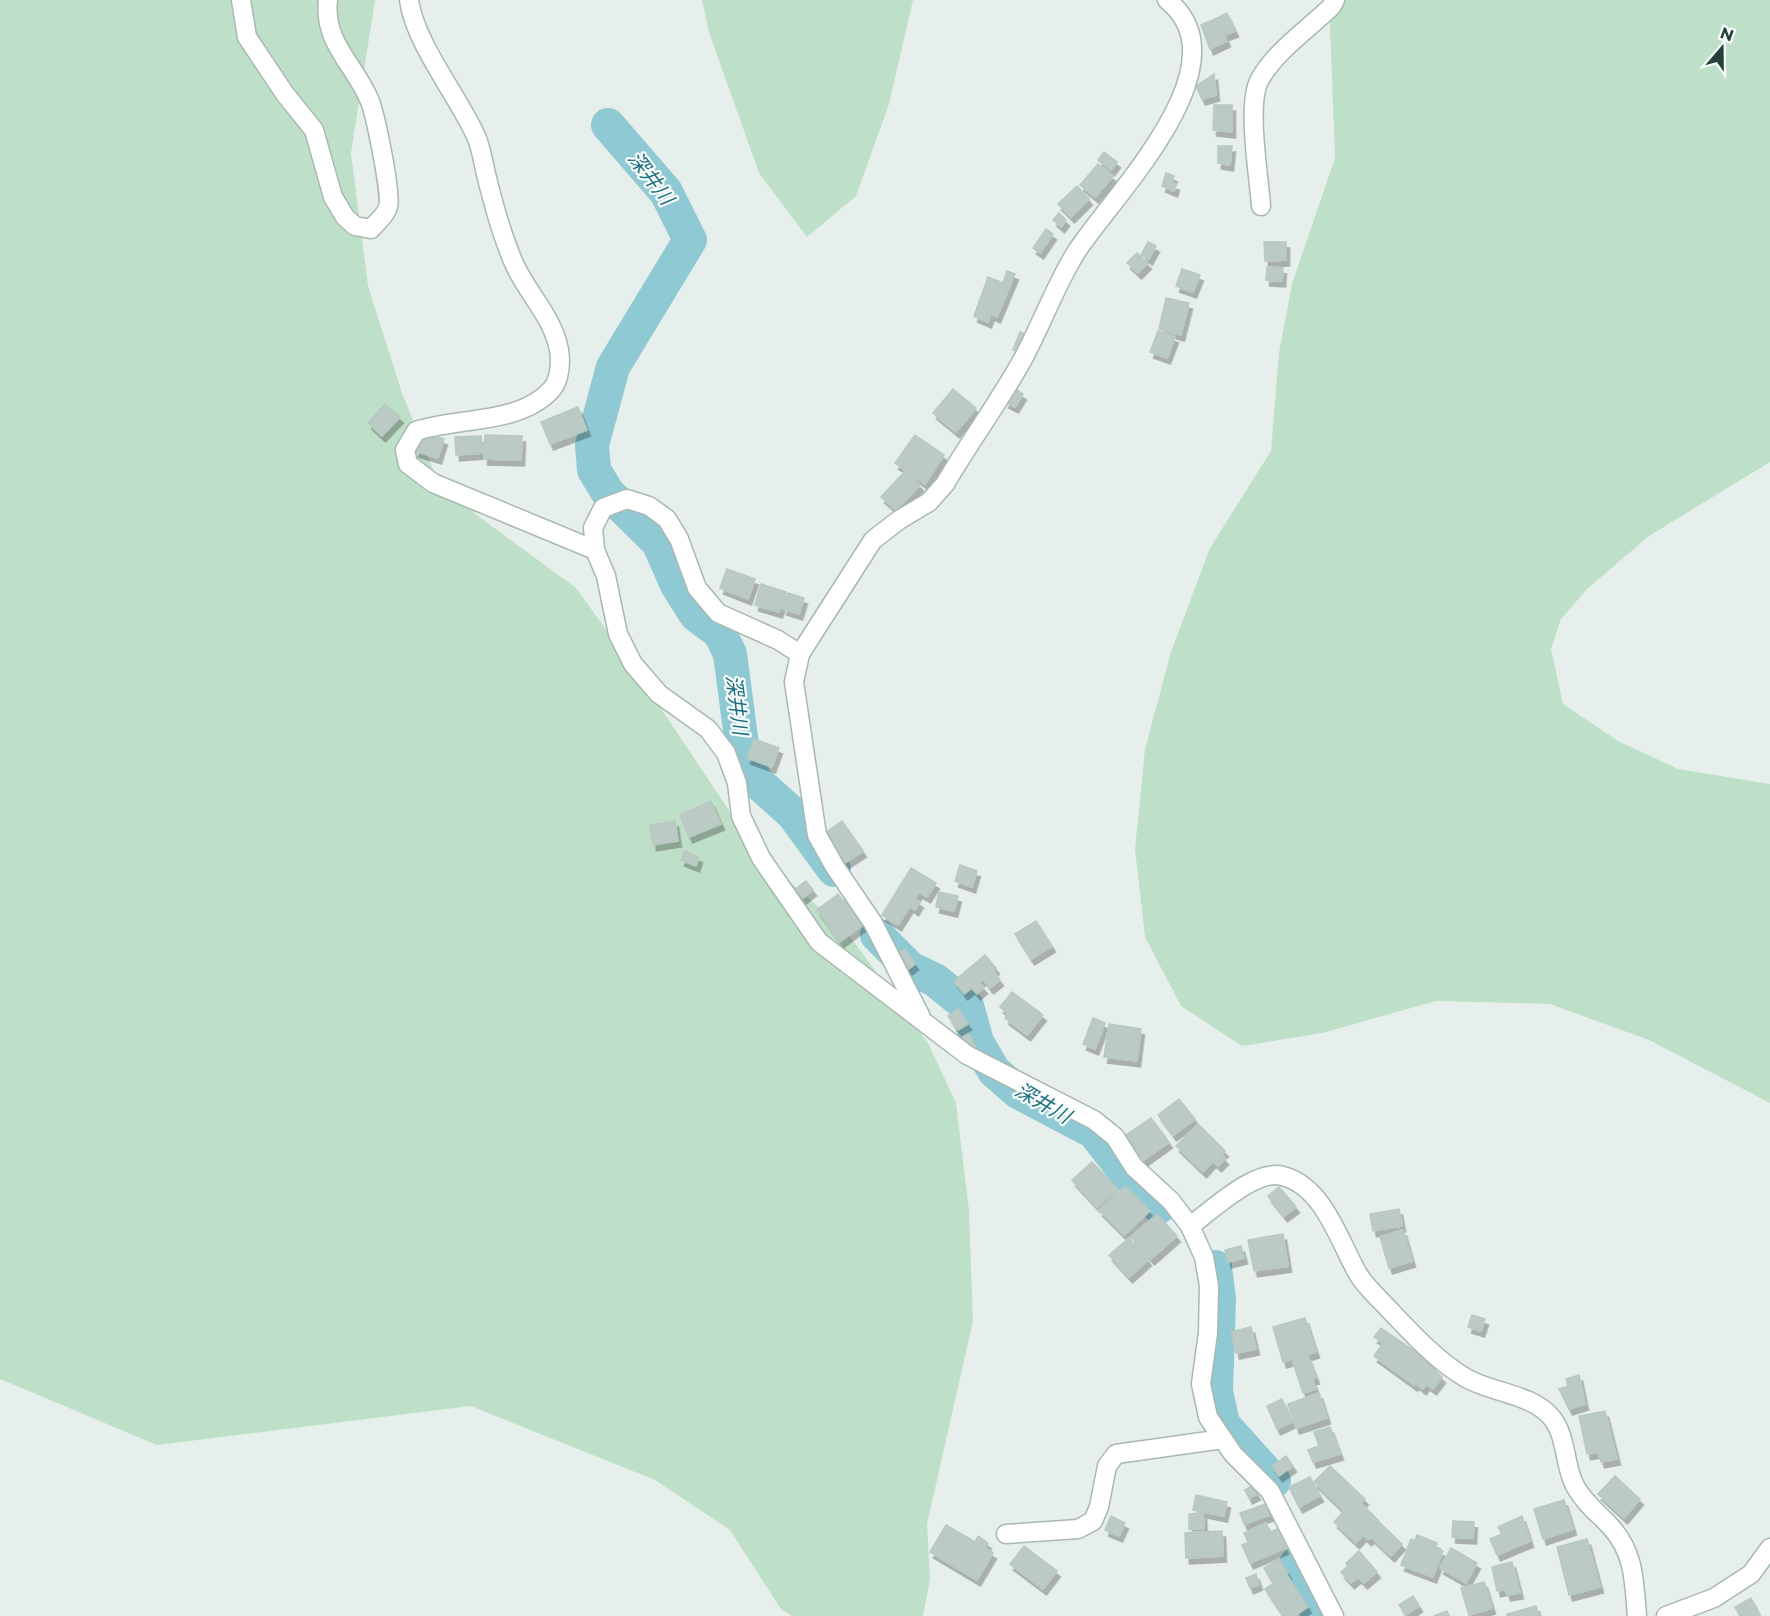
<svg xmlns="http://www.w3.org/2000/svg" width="1770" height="1616" viewBox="0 0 1770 1616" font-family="Montserrat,'Noto Sans JP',sans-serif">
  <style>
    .green { fill: #bfe0c8 }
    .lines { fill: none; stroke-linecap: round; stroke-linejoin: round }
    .river { stroke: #8ec9d4; stroke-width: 34 }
    .building { fill: #bbcac4; stroke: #b8c9c2; stroke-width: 1.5; filter: url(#shadow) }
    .minor-casing { stroke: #a8b8b2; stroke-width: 21 }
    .minor { stroke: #fff; stroke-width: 18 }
    .labels { text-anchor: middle; stroke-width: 4.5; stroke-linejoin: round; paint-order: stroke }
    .water-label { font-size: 20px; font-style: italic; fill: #1c6f80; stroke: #f7fbf9 }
  </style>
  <defs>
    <filter id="shadow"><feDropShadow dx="3.5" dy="6" stdDeviation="0" flood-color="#0004"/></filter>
  </defs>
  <rect width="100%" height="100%" fill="#e6efeb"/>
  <g class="green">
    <polygon points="0,0 375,0 351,153 368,286 402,393 436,477 478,516 576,588 636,671 758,854 846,931 928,1043 956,1103 969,1211 973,1321 927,1524 930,1579 923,1616 792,1616 781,1609 730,1530 655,1480 471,1406 157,1445 0,1379"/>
    <polygon points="702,0 913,0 889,104 856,196 807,237 759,173 709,32"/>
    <polygon points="1329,0 1770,0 1770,462 1649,536 1588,588 1561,619 1551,649 1563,704 1618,741 1678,769 1770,784 1770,1103 1649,1040 1550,1004 1436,1001 1322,1033 1242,1046 1181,1006 1145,937 1135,849 1145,749 1171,652 1210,548 1271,451 1279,353 1292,284 1335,158"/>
  </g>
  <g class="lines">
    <g class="river">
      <polyline points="608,125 666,192 690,240 613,367 592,445 594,470 608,493 658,542 677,585 696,615 720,633 730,654 742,745 755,780 793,814 834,870"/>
      <polyline points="877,935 910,968 935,980 967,1006 977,1042 994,1071 1018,1092 1094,1132 1126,1173 1159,1207"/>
      <polyline points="1215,1267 1219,1299 1216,1391 1223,1424 1274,1481"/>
      <polyline points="1296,1564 1319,1616"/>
    </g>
  </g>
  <g class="building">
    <polygon points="1227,13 1235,31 1224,35 1217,18"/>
    <polygon points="1217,18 1227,41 1210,49 1201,25"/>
    <polygon points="1214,74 1216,95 1202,99 1196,86"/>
    <polygon points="1214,105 1232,105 1232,132 1213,130"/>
    <polygon points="1218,146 1232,146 1230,165 1218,163"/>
    <polygon points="1104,152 1117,162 1111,170 1098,160"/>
    <polygon points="1098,164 1113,176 1095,197 1080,185"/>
    <polygon points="1166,173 1174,176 1171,183 1176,184 1174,191 1162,186"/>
    <polygon points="1077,186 1089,199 1071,217 1058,204"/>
    <polygon points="1059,213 1066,220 1061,227 1053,220"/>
    <polygon points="1046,229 1053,234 1040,253 1033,248"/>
    <polygon points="1148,242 1156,246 1149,259 1141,255"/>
    <polygon points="1264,242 1286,242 1286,260 1265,261"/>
    <polygon points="1137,253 1148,263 1138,273 1127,263"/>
    <polygon points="1267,267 1283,268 1282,281 1266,280"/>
    <polygon points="1182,269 1200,275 1193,292 1176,286"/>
    <polygon points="1007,271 1015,274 997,317 991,314 988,322 974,316 988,277 1003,283"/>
    <polygon points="1166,298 1189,303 1181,335 1159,329"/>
    <polygon points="1158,331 1175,337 1167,358 1150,352"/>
    <polygon points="1020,332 1027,335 1021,352 1013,350"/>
    <polygon points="1014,388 1023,394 1015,407 1005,402"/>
    <polygon points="953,389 976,408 956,432 933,413"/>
    <polygon points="385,404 400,417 382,436 368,423"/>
    <polygon points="578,407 587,430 550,444 541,422"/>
    <polygon points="422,432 444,439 438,458 415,451"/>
    <polygon points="485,435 522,436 521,460 484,459"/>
    <polygon points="915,435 944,455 925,484 895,463"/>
    <polygon points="481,436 482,453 456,455 455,437"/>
    <polygon points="905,471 920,485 896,510 881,497"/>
    <polygon points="727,569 755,579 748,599 720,588"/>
    <polygon points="761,584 786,592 779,612 755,605"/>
    <polygon points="788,593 804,598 799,614 783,609"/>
    <polygon points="754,739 779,748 772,767 747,758"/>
    <polygon points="711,801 721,824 689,837 680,815"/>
    <polygon points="675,821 678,841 653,845 650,825"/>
    <polygon points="842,821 863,851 845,863 824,834"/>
    <polygon points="685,851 699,857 696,866 681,860"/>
    <polygon points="960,865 977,871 972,887 955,881"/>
    <polygon points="911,868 936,883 927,897 919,892 915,899 920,902 915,910 910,906 898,925 882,915"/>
    <polygon points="806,881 813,890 803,898 795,889"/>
    <polygon points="939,892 958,896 954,911 936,907"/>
    <polygon points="838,894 843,901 846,898 865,923 840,942 817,910"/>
    <polygon points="1036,921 1052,946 1031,959 1015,934"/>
    <polygon points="905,949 915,964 906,971 895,956"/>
    <polygon points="985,955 996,968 993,971 1000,980 990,988 983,979 979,982 984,988 977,994 972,988 964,994 954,981"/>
    <polygon points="1012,992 1043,1015 1027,1035 1005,1018 1008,1014 1000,1007"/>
    <polygon points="958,1009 968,1024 958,1030 948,1016"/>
    <polygon points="1093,1018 1105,1023 1095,1049 1083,1044"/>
    <polygon points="1109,1024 1141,1029 1137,1061 1104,1057"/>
    <polygon points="969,1034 977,1049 971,1052 963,1037"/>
    <polygon points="1179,1099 1195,1119 1173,1135 1158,1115"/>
    <polygon points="1151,1118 1169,1142 1144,1160 1126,1135"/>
    <polygon points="1198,1124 1225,1151 1221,1154 1225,1159 1218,1166 1213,1161 1203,1172 1176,1146"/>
    <polygon points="1092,1162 1118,1189 1097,1207 1072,1180"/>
    <polygon points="1125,1186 1150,1211 1124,1235 1099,1210"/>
    <polygon points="1279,1187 1296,1207 1284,1216 1268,1196"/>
    <polygon points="1399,1209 1402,1226 1373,1231 1370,1214"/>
    <polygon points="1157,1214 1177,1236 1151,1259 1131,1237"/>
    <polygon points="1403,1230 1412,1261 1389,1268 1380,1237"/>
    <polygon points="1283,1234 1288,1266 1254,1271 1248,1240"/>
    <polygon points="1129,1238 1148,1260 1129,1277 1109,1255"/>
    <polygon points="1241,1246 1244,1258 1228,1262 1225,1250"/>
    <polygon points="1472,1315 1485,1319 1481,1331 1468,1327"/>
    <polygon points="1305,1318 1316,1352 1283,1362 1273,1327"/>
    <polygon points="1251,1327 1256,1349 1236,1353 1231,1332"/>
    <polygon points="1381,1328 1432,1363 1430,1365 1442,1377 1433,1389 1426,1384 1423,1389 1415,1383 1414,1385 1374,1356 1383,1343 1374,1337"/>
    <polygon points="1308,1357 1316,1378 1312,1379 1316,1389 1303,1393 1293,1362"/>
    <polygon points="1579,1375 1585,1404 1569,1409 1559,1389 1568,1386 1566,1379"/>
    <polygon points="1319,1393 1327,1418 1296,1428 1288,1404"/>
    <polygon points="1282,1399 1292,1422 1277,1429 1267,1406"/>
    <polygon points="1605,1411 1617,1459 1601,1462 1598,1452 1587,1454 1579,1416"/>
    <polygon points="1330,1427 1340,1454 1313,1462 1308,1450 1319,1446 1314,1432"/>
    <polygon points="1286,1456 1293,1466 1279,1476 1272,1466"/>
    <polygon points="1330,1466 1365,1499 1361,1503 1379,1521 1377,1524 1379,1522 1402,1544 1391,1556 1371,1537 1368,1540 1363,1535 1356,1543 1334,1522 1344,1511 1314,1482"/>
    <polygon points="1615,1476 1640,1499 1624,1518 1598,1494"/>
    <polygon points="1310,1477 1320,1496 1299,1507 1289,1487"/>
    <polygon points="1252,1486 1257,1494 1249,1498 1245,1490"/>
    <polygon points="1196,1495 1227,1502 1224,1516 1193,1510"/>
    <polygon points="1564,1500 1573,1529 1543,1539 1534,1509"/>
    <polygon points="1266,1504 1270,1515 1244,1524 1240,1513"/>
    <polygon points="1203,1513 1204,1529 1189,1529 1189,1514"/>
    <polygon points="1111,1516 1125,1523 1119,1536 1105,1530"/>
    <polygon points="1522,1516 1530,1541 1497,1555 1490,1539 1502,1534 1498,1527"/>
    <polygon points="1453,1521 1474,1522 1473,1538 1452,1537"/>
    <polygon points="1266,1523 1270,1532 1248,1542 1244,1533"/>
    <polygon points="946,1525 975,1542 978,1536 988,1543 985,1548 993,1553 977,1580 930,1552"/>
    <polygon points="1277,1529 1285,1548 1250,1563 1242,1545"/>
    <polygon points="1222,1531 1223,1556 1186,1558 1185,1533"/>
    <polygon points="1417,1535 1437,1543 1435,1548 1443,1551 1433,1577 1401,1565 1411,1539 1415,1541"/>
    <polygon points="1587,1539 1600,1587 1569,1595 1557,1547"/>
    <polygon points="1024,1546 1057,1571 1043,1589 1010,1564"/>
    <polygon points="1451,1548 1477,1563 1466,1583 1440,1568"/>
    <polygon points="1359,1551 1377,1572 1364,1583 1358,1577 1351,1583 1341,1572 1348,1566 1346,1563"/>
    <polygon points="1279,1559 1288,1573 1273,1583 1264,1568"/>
    <polygon points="1512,1562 1520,1593 1507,1595 1505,1589 1497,1591 1492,1567"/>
    <polygon points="1256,1574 1259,1584 1250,1588 1246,1578"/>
    <polygon points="1287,1575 1308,1607 1294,1616 1283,1616 1265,1589"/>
    <polygon points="1484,1582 1492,1608 1469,1615 1461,1588"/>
    <polygon points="1413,1596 1419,1606 1406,1615 1399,1605"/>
    <polygon points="1751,1598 1760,1616 1740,1616 1735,1607"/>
    <polygon points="1536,1606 1539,1616 1507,1616 1507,1614"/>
    <polygon points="1447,1611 1449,1616 1434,1616"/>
  </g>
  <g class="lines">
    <g class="minor-casing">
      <g id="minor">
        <path d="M241,0L247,37L285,94L314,130L333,197L345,217L355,226L371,229C376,223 386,215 388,207C392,195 375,112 369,99C354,64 323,42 328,0"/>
        <path d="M409,0C415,43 456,93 475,134C481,146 483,161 486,174C493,203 501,233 513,261C525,291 553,316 559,350C561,362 560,379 552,389C520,425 458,417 416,431L405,450L408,464L433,483L595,550"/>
        <path d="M1167,0C1248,65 1110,198 1075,254C1055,287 1042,323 1024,357C1000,401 970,441 945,484L929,502L899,520L873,540L800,654L778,640L718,613L697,588L679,539L667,519L649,506L627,499L603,508L593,528L595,550L606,576L618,634L633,664L659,694L708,729L726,753L737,783L741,816L761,858L819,942L967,1055L1094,1120L1115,1137L1134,1167L1171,1201L1190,1226L1204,1257L1209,1286L1208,1333L1201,1384L1208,1417L1233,1454L1270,1491L1334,1616"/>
        <path d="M1261,206C1259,176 1246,103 1260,79C1276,51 1308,29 1331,7L1335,0"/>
        <polyline points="800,654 794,682 817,835 835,867 873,923 920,1015"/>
        <path d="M1190,1226C1212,1210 1256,1168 1283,1176C1324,1187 1339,1241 1358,1274C1364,1284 1374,1294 1382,1302C1407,1328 1435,1360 1466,1378C1492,1393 1533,1394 1552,1418C1567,1437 1564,1465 1575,1486C1585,1504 1598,1513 1611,1527C1635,1554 1634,1582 1637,1616"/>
        <polyline points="1006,1534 1078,1529 1093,1521 1099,1507 1107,1466 1116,1454 1223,1439"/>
        <polyline points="1666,1616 1714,1598 1751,1574 1770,1548"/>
      </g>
    </g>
    <use href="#minor" class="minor"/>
  </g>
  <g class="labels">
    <g class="water-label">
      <text transform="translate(651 178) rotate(53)" y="7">深井川</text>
      <text transform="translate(737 705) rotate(83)" y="7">深井川</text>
      <text transform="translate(1043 1103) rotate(30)" y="7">深井川</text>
    </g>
  </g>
  <g transform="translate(1722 48) rotate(20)" stroke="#f7fbf9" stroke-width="4.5" paint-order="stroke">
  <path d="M0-4.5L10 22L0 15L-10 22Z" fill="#24423a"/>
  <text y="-9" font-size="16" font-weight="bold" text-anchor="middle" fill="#24423a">N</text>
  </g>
</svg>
